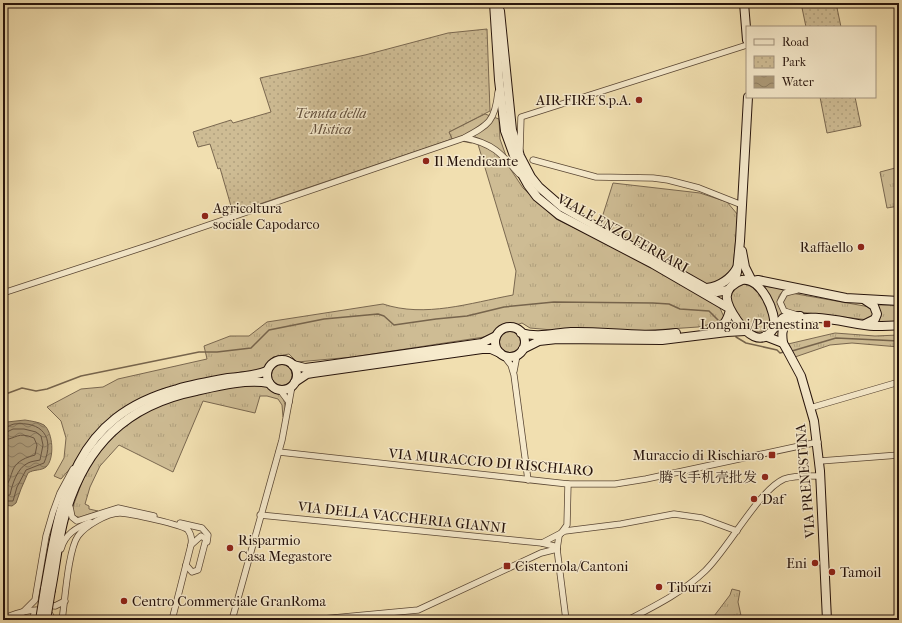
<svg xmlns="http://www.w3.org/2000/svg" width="902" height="623" viewBox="0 0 902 623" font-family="'IM FELL French Canon','Noto Serif SC',serif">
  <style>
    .grass { fill: url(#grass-tufts); stroke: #7a6850 }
    .park { fill: url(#park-dots); stroke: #7a6850 }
    .water { fill: url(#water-waves); stroke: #76644c }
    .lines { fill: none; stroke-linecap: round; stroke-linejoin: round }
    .shore { stroke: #695642; stroke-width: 1 }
    .stream { stroke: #76644c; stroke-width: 1.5 }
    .street-casing { stroke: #594634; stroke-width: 7 }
    .secondary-casing { stroke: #26130b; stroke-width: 10 }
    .street { stroke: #f6eacc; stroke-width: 5.5 }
    .secondary { stroke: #f6eacc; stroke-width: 8 }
    .secondary-bridge-casing { stroke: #26130b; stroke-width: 10; stroke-linecap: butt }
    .secondary-bridge { stroke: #f6eacc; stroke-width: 8 }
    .poi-dot { fill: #8f2418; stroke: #f6eacc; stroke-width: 1.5 }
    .labels { text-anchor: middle; stroke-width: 3; stroke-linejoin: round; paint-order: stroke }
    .poi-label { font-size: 14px; fill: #26130b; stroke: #f6eacc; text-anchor: start }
    .park-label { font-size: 14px; font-style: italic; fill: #614e3b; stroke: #f6eacc }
    .street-label { font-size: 14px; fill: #26130b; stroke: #f6eacc }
  </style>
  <defs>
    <pattern id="grass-tufts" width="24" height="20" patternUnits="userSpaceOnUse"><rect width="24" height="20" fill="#cebc94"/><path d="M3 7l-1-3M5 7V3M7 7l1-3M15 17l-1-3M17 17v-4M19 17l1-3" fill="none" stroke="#b1a17e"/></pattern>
    <pattern id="park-dots" width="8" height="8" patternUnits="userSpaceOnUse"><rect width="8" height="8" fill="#cebc94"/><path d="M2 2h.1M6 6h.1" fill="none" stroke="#b1a17e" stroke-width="1.8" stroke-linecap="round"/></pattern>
    <pattern id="water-waves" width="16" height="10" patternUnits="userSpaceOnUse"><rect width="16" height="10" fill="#ac9a78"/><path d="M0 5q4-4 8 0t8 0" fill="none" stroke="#8c7c61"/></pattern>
  </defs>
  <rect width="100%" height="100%" fill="#f1dfb0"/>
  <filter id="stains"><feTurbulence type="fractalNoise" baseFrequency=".005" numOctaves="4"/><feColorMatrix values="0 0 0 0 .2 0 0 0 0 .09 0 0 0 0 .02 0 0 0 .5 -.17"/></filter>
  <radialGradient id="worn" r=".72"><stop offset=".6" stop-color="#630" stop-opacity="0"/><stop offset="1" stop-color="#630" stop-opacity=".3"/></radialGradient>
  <g class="grass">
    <path d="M485,114L499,119L500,139L511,170L523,188L556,219L599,240L600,224L613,183L700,193L727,202L738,215L733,269L717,281L707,299L719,306L724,317L720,322L698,327L639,331L552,330L530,328L522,323L484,337L353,357L297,362L289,354L273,357L264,370L241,372L162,389L116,415L61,479L54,476L64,458L66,438L61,421L47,407L81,389L103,387L118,379L207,359L204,346L230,336H249L267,322L383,304C425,318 470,303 513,295L516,271L477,141L471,143L452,139L449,132Z"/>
    <polygon points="899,167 899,206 887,208 880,172"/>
    <path d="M740,284C758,282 770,308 770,323C758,343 745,325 737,313C734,309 730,304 730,299C730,292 734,287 740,284Z"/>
    <path d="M762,286L787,289C775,294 776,306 785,314L778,318Z"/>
    <polygon points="791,293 870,307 875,311 869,320 791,311 783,307 783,297"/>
    <polygon points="876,305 899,305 899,322 875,323 880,315 879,307"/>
    <circle cx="510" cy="342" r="11"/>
    <polygon points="835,333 875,336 899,335 899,347 852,343 830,345 795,357 788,344"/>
    <circle cx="281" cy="375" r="11"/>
    <path d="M263,384C281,392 287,397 285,418L283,417L282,405L278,399L267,396H260L255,413L203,401L173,472L119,445L100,466L90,487L85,504L89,506V509L98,511L81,518L75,516L72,509L89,463L121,426L137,415L172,399L215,389Z"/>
    <polygon points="732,589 740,591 738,602 742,620 711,620 730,595"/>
  </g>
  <g class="park">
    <polygon points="801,3 836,3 841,27 806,27"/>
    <polygon points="487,29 490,111 449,132 452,139 233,213 220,168 218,169 210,144 198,147 193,132 231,120 233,123 271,112 260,78 365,55 448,33"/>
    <polygon points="820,97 855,97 861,126 827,133"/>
  </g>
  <path class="water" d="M25,420C31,421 39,422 44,425C53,432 55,459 46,467C41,471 34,469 28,473L21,489L16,503L12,506L3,505V431L7,422Z"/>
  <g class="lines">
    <g class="shore">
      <path d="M3,429C8,428 9,425 14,424C42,421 55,437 44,463L26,470L17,487L13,501H3"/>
      <path d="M3,434L13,429H24L36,432L41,436L43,445L40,460C36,461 32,461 28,463C17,468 12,485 10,495L3,496"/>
      <path d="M3,440C17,439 17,431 34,438L37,445L35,455C5,463 17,475 3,490"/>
    </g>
    <g class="stream">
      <polyline points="736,337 746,343 777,350 780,353 784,352"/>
      <polyline points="792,351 836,338 899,341"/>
      <polyline points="3,395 22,388 36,391 47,389 81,376 199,352 217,352 251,348 269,330 324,319 378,314 384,316 394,325 436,319 467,316 504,307 554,302 653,303 669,304 680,309 709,311 718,320"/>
    </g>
    <g class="street-casing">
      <g id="street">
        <path d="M465,138C492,143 501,153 519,174"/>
        <polyline points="520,150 521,117 747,45"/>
        <polyline points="533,160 596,177 653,178 668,180 699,188 742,205"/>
        <path d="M3,293L153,244L464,138C489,125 495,121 498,92"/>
        <polyline points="797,315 784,311 780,302 785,293 797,290"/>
        <polyline points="504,356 511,365 514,375 528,480"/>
        <polyline points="514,371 517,355"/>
        <polyline points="280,390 289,402"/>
        <polyline points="810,408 899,382"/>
        <polyline points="279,452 568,484 615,484 646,479 818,442"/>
        <polyline points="820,461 899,455"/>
        <polyline points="70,507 72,517 77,521 118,508 154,516"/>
        <polyline points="260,515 542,543 554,546 557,549"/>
        <polyline points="180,523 202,528 208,535 207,542"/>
        <polyline points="542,543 565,531 621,524 674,514 702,518 737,531"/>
        <path d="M61,549C65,534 76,528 90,522"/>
        <polyline points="186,565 192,572 198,570 206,539 201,536 191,545"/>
        <polyline points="46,605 55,606 65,601"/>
        <polyline points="23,612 35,600 46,536 53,512 60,493 73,469"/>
        <path d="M3,619C13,614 50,601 52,620"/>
        <polyline points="32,620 34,614 39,611"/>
        <path d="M62,620C65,601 68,550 78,536C85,526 107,513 120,513C129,513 183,525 188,530C191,534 192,540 191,545L172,620"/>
        <polyline points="232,620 282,440 292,386"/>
        <polyline points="311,620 418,610 541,553 557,549"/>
        <polyline points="566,620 557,549 559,536 567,525 568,484"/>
        <path d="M628,620C655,606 683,592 705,571C728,549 759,490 784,479C795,475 810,476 821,476"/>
      </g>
    </g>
    <g class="secondary-casing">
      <g id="secondary">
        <polyline points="494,3 499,80 505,131 518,167 528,185 537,197 559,215 653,264 727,307"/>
        <polyline points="744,3 747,40"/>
        <polyline points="500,11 512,130 520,156 531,177 539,187 562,207 711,291 717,292 728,290"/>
        <polyline points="742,251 745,267 752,281"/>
        <path d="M742,280C761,277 777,313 774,328C761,348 746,333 737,320C726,304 719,289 742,280Z"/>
        <polyline points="753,281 758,280 846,298 899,301"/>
        <polyline points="734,283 737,272 740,241 748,97"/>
        <path d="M707,288C720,286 730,280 737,268"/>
        <polyline points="865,324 875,319 877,314 874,306 865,300"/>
        <circle cx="510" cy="342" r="15"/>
        <path d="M711,328C724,327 727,322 730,310"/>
        <polyline points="774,328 783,318 800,316"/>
        <path d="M521,333C538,338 554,333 571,332C606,331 641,338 676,333"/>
        <polyline points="765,336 783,343 787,350 801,376 814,421 820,471 827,620"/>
        <path d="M783,343C782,336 781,328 788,323C807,310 852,325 874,326C882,326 891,326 899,325"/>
        <polyline points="523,349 539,341 557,339 662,340 727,332 745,331"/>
        <circle cx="282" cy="375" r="15"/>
        <polyline points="293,365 305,368 321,366 482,343 496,336"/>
        <polyline points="295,382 307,374 313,373 482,349 491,349 500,353"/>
        <path d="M45,589C61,496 73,417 177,389C194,384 211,381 228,378C241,377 254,376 267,371"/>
        <path d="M51,590C56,565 58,539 65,515C85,446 126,405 196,391C218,386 246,379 269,383"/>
      </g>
    </g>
    <use href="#street" class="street"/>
    <use href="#secondary" class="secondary"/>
    <g class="secondary-bridge-casing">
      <g id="secondary-bridge">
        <polyline points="40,620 45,589"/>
        <polyline points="46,620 51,590"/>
      </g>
    </g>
    <use href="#secondary-bridge" class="secondary-bridge"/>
  </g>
  <g class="poi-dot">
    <circle cx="639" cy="100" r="4"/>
    <circle cx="426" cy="161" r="4"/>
    <circle cx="205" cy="216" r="4"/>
    <circle cx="861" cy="247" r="4"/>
    <rect x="823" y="320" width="8" height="8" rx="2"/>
    <rect x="768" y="451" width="8" height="8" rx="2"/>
    <circle cx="765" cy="477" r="4"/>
    <circle cx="754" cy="499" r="4"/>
    <circle cx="230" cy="548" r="4"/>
    <circle cx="815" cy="563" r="4"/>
    <rect x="503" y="562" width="8" height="8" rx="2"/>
    <circle cx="832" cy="572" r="4"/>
    <circle cx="659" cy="587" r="4"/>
    <circle cx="124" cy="601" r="4"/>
  </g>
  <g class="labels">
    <g class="poi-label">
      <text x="631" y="105" text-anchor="end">AIR FIRE S.p.A.</text>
      <text x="434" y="166">Il Mendicante</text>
      <text x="213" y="213">Agricoltura<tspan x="213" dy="16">sociale Capodarco</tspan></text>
      <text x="853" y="252" text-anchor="end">Raffaello</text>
      <text x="819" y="329" text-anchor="end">Longoni/Prenestina</text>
      <text x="764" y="460" text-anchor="end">Muraccio di Rischiaro</text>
      <text x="757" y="482" text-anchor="end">腾飞手机壳批发</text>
      <text x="762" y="504">Daf</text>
      <text x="238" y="545">Risparmio<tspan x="238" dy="16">Casa Megastore</tspan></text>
      <text x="807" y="568" text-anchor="end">Eni</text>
      <text x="515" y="571">Cisternola/Cantoni</text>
      <text x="840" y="577">Tamoil</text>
      <text x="667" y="592">Tiburzi</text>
      <text x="132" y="606">Centro Commerciale GranRoma</text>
    </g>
    <g class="park-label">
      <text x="331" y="118">Tenuta della<tspan x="331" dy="16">Mistica</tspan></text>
    </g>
    <g class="street-label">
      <text transform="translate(623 233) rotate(29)" y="5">VIALE ENZO FERRARI</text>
      <text transform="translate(491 462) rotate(5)" y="5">VIA MURACCIO DI RISCHIARO</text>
      <text transform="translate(805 481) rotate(-95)" y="5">VIA PRENESTINA</text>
      <text transform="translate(402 517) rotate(6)" y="5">VIA DELLA VACCHERIA GIANNI</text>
    </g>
  </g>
  <rect width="902" height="623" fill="none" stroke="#f1dfb0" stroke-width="16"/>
  <rect x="4" y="4" width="894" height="615" fill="none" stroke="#26130b" stroke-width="2"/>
  <rect x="8" y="8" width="886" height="607" fill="none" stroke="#26130b"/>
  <rect x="746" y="26" width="130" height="72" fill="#f6eacc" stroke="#a3947f"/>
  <rect x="754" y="39" width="20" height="6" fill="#f6eacc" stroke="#a3947f"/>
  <text x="782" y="46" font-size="12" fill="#26130b">Road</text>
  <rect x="754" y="56" width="20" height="12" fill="url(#park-dots)" stroke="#a3947f"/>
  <text x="782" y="66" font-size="12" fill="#26130b">Park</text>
  <rect x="754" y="76" width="20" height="12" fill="url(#water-waves)" stroke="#a3947f"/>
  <text x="782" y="86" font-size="12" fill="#26130b">Water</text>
  <rect width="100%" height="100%" filter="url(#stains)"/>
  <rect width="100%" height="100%" fill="url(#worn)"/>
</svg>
